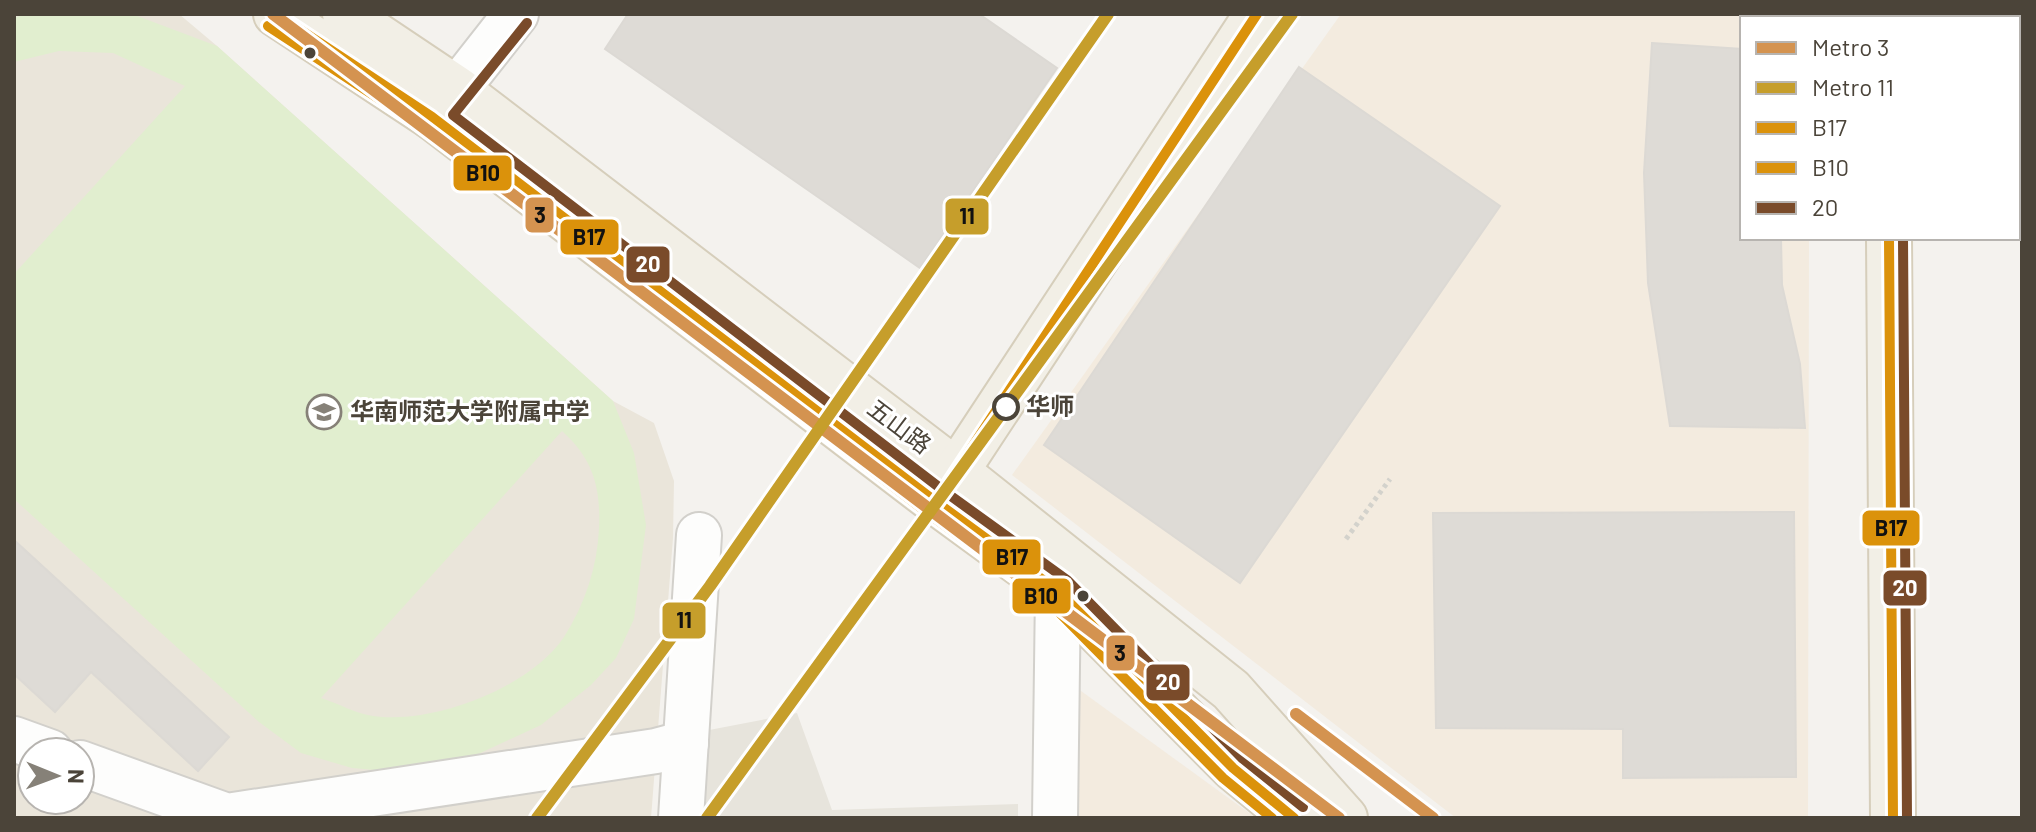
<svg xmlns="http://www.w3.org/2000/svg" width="2036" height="832" viewBox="0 0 2036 832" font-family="Barlow,'Noto Sans SC',sans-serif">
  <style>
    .residential { fill: #e7e4dc }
    .commercial { fill: #f3ebdf }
    .education { fill: #eae5da; fill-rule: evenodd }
    .green { fill: #e1eecf; fill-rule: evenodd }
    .building { fill: #dedbd6; stroke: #dcd9d4; stroke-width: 2 }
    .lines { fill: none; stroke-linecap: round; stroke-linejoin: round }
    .minor-casing { stroke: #d2d0cb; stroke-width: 48 }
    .major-casing { stroke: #d6cebb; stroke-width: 48 }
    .path { stroke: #d3d2cc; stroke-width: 5; stroke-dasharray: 4 4; stroke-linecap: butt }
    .minor { stroke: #fdfdfc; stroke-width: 44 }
    .major { stroke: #f2efe6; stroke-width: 44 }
    .bus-1-casing { stroke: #fff; stroke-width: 16 }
    .bus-2-casing { stroke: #fff; stroke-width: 16 }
    .bus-3-casing { stroke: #fff; stroke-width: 16 }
    .bus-1 { stroke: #db920b; stroke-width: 10 }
    .bus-2 { stroke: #db920b; stroke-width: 10 }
    .bus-3 { stroke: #7a4b2a; stroke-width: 10 }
    .metro-1-casing { stroke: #fff; stroke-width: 18 }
    .metro-2-casing { stroke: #fff; stroke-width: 18 }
    .metro-1 { stroke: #d49350; stroke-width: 12 }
    .metro-2 { stroke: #c69e2b; stroke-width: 12 }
    .bus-dot { fill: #4b4439; stroke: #fff; stroke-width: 3 }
    .stop-dot { fill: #fff; stroke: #4b4439; stroke-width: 4 }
    .labels { text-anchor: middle; stroke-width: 6; stroke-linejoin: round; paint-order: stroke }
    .stop-label { font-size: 24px; font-weight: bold; fill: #4b4439; stroke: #fff; text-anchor: start }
    .poi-label { font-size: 24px; font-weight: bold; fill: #4b4439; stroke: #fff; text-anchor: start }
    .street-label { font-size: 24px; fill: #4b4439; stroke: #fff }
    .line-badge { stroke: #fff; stroke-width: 3 }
    .badge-label { font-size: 22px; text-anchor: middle; font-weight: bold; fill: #fff }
    .pale-badge-label { font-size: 22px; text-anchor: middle; font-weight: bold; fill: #111 }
  </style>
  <rect width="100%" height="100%" fill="#f4f2ee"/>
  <polygon class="residential" points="797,713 832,810 1018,804 1018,818 702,818 704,731"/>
  <g class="commercial">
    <polygon points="1341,14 1809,14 1809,18 1742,18 1742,238 1809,238 1808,818 1456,818 1012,475"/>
    <polygon points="1070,683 1256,818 1069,818"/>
  </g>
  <path class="education" d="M14,14H179L217,46L613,401L654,423L674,481L673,538L651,818H14ZM32,752H80V800H32Z"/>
  <path class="green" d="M24,14H132L217,46L613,401L634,453L646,525L634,619L616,658L591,685L541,725L448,768L399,772L352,768L301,753L259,722L14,499V274L185,86L113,53L59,51L14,62V18ZM562,431C593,459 601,487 599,529C597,568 585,604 564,637C530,688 432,725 373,716C356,714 338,703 321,698Z"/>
  <g class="building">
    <polygon points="628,14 979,14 1057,68 920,268 605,49"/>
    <polygon points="1652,43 1742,49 1742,238 1781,238 1782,285 1800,364 1805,428 1670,426 1648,283 1644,173"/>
    <polygon points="1299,67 1500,206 1240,583 1044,445"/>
    <polygon points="1794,512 1796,777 1623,778 1623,729 1436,728 1433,513"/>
    <polygon points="14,540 229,737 198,771 91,672 55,712 14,674"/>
  </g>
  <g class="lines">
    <g class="minor-casing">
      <g id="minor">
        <polyline points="432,117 457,89 516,14"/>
        <polyline points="14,739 50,752"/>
        <polyline points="80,763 227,816 656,751 686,743"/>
        <polyline points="681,818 699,535"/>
        <polyline points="1055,818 1058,591"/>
      </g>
    </g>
    <g class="major-casing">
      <g id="major">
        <polyline points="276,14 432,117 936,502 1058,591 1233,768 1294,818"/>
        <polyline points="345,14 457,89 955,470 1231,690 1345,818"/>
        <polyline points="1885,14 1886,18"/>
        <polyline points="1889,238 1893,818"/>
        <polyline points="942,493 1257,14"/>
      </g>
    </g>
    <polyline class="path" points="1346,539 1390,479"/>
    <use href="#minor" class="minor"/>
    <use href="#major" class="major"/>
    <g class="bus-1-casing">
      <g id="bus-1">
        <polyline points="276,14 432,117 936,502 1058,591 1233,768 1294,818"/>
        <polyline points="1889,238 1893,818"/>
        <polyline points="936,502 1257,14"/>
      </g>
    </g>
    <g class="bus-2-casing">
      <polyline id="bus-2" points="268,26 424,128 928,513 1049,602 1223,778 1272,818"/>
    </g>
    <g class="bus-3-casing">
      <g id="bus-3">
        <polyline points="527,23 453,115 944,491 1067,580 1242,758 1303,807"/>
        <polyline points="1903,238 1907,818"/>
      </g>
    </g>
    <use href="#bus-1" class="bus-1"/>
    <use href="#bus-2" class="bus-2"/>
    <use href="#bus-3" class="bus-3"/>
    <g class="metro-1-casing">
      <g id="metro-1">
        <polyline points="273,14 1339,818"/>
        <polyline points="1296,714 1433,818"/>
      </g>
    </g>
    <g class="metro-2-casing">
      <g id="metro-2">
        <polyline points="537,818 710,586 1108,14"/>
        <polyline points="707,818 1292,14"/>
      </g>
    </g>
    <use href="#metro-1" class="metro-1"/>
    <use href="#metro-2" class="metro-2"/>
  </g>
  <defs>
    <g id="school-ring" transform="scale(1.8)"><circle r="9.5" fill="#fff" stroke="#868178" stroke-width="1.5"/><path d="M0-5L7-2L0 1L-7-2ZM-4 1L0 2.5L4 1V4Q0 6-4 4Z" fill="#868178"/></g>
  </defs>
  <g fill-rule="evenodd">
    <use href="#school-ring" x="324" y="412"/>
  </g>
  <g class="bus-dot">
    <circle cx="310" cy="53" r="7"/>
    <circle cx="1083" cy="596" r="7"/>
  </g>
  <circle class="stop-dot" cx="1006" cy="407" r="12"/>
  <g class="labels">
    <g class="stop-label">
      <text x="1026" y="415">华师</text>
    </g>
    <g class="poi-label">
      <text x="350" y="420">华南师范大学附属中学</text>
    </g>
    <g class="street-label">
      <text transform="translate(899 427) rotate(37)" y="8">五山路</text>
    </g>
  </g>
  <g class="line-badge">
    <rect x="452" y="154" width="61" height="38" rx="8" fill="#db920b"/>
    <rect x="524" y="196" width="31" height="38" rx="8" fill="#d49350"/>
    <rect x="944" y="197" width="46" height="39" rx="8" fill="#c69e2b"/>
    <rect x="559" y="218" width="61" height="38" rx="8" fill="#db920b"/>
    <rect x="625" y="245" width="46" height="39" rx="8" fill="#7a4b2a"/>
    <rect x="1861" y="509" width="60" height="38" rx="8" fill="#db920b"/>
    <rect x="981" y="538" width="61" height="38" rx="8" fill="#db920b"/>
    <rect x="1882" y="569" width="46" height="38" rx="8" fill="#7a4b2a"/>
    <rect x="1011" y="577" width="61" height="38" rx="8" fill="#db920b"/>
    <rect x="661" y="601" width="46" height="39" rx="8" fill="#c69e2b"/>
    <rect x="1105" y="634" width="31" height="38" rx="8" fill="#d49350"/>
    <rect x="1145" y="663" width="46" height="39" rx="8" fill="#7a4b2a"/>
  </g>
  <g class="badge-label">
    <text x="648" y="272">20</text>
    <text x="1905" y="596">20</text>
    <text x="1168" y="690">20</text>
  </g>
  <g class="pale-badge-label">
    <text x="483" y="181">B10</text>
    <text x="540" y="223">3</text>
    <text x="967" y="224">11</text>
    <text x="589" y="245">B17</text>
    <text x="1891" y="536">B17</text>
    <text x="1012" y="565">B17</text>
    <text x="1041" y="604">B10</text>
    <text x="684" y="628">11</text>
    <text x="1120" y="661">3</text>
  </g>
  <rect width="2036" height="832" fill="none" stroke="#4b4439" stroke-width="32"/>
  <rect x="1740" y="16" width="280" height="224" fill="#ffffff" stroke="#b7b4b0" stroke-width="2"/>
  <rect x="1756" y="42" width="40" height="12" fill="#d49350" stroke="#b7b4b0" stroke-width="2"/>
  <text x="1812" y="56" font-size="24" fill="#4b4439">Metro 3</text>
  <rect x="1756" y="82" width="40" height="12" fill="#c69e2b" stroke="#b7b4b0" stroke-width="2"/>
  <text x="1812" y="96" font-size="24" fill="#4b4439">Metro 11</text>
  <rect x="1756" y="122" width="40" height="12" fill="#db920b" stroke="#b7b4b0" stroke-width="2"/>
  <text x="1812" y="136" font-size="24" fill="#4b4439">B17</text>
  <rect x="1756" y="162" width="40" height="12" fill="#db920b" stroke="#b7b4b0" stroke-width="2"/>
  <text x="1812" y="176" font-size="24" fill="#4b4439">B10</text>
  <rect x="1756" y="202" width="40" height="12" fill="#7a4b2a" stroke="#b7b4b0" stroke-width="2"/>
  <text x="1812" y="216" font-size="24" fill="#4b4439">20</text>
  <g transform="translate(56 776) rotate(91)"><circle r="38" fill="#ffffff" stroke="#b7b4b0" stroke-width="2"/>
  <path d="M0-6L14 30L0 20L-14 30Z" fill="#868178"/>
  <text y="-12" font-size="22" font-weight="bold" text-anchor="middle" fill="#4b4439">N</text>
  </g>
</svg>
